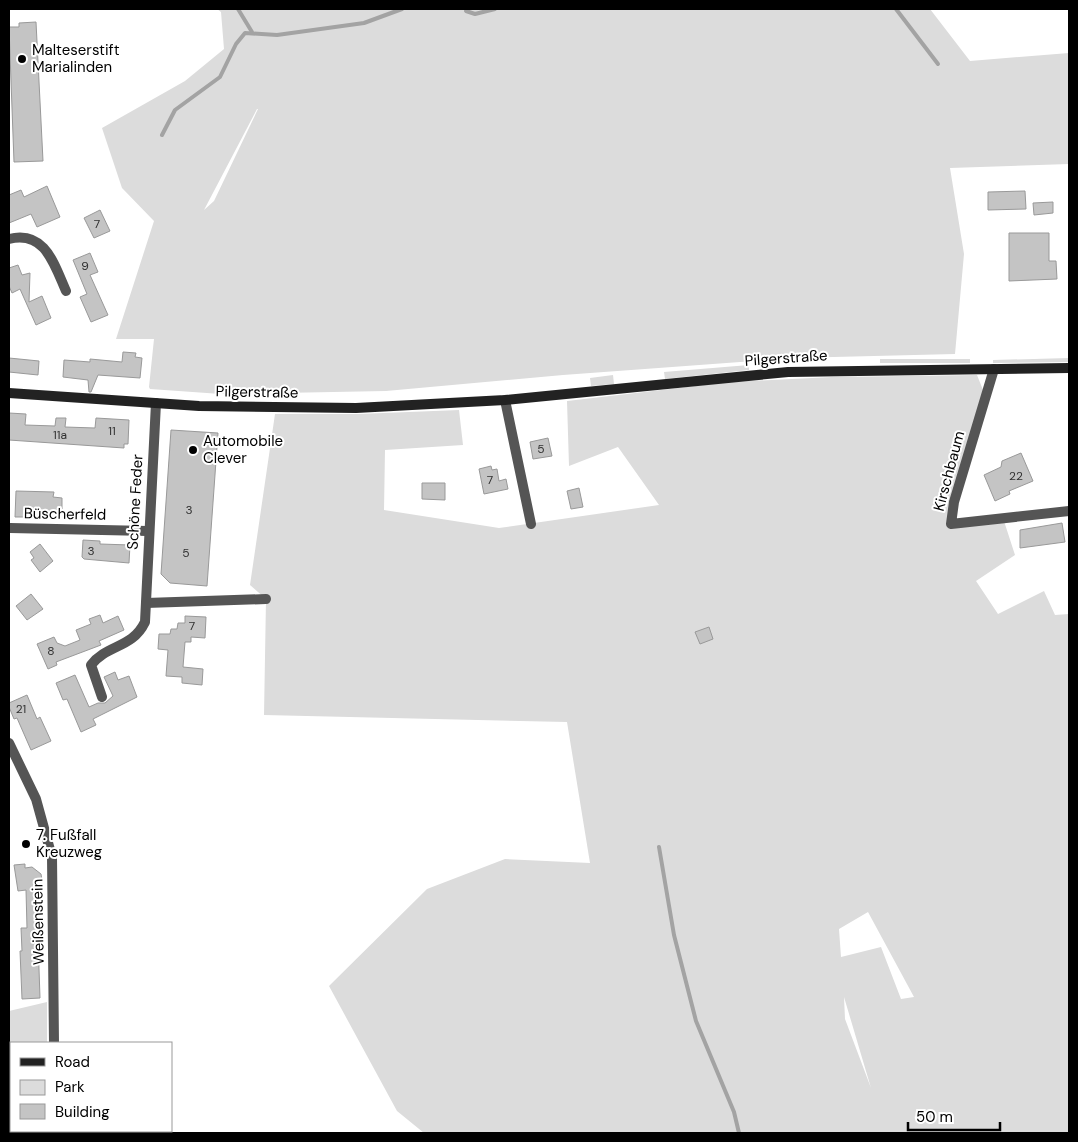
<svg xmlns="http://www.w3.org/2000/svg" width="1078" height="1142" viewBox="0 0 1078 1142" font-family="'DM Sans',sans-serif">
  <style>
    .green { fill: #dcdcdc; fill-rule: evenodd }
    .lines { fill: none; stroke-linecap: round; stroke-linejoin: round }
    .stream { stroke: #a3a3a3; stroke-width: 4 }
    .building { fill: #c4c4c4; stroke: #999 }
    .minor { stroke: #555; stroke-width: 10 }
    .secondary { stroke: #222; stroke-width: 10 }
    .poi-dot { fill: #000; stroke: #fff; stroke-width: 2 }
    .labels { text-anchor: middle; stroke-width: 4; stroke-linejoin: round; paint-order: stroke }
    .number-label { font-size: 12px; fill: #313131 }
    .poi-label { font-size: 15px; fill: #000; stroke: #fff; text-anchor: start }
    .street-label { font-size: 15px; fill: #000; stroke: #fff }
  </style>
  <rect width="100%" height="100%" fill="#fff"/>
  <g class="green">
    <path d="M217,9H930L970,61L1069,53V164L950,168L964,254L955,354L793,358L563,375L386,391L221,394L150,389L149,387L154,339H116L154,221L122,188L102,128L185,81L224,49L221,12ZM258,109L214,201L204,210L257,109Z"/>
    <polygon points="1069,358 1069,362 993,363 993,360"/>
    <rect x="880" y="359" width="90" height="4"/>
    <polygon points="749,365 749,370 665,379 664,372"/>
    <polygon points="613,375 614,384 591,386 590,378"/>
    <path d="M977,375L983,390L951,523L1003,518L1015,555L976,581L998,614L1044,591L1055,615L1069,614V1133H424L397,1111L329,986L427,889L505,859L590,863L567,722L264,715L266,599L250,585L275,414H358L459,410L463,445L385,450L384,510L499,528L659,505L618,447L569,466L567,401L730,382L832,377ZM868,912L914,997L901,999L881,947L841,957L839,929ZM844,997L871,1088L845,1019Z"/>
    <polygon points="47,1002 47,1043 11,1043 11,1131 48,1131 48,1133 9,1133 9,1011"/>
  </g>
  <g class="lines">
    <g class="stream">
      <polyline points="238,9 252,32"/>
      <polyline points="896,9 938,64"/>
      <polyline points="466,11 475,14 495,9"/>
      <polyline points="162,135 175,110 220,77 236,44 245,33 277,35 364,23 402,9"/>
      <polyline points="659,847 674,935 696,1021 734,1112 739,1133"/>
    </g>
  </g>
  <g class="building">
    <polygon points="36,22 43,161 14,162 9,27 19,27 19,23"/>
    <polygon points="47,186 60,217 37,227 31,214 9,223 9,195 21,190 24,197"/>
    <polygon points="1025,191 1026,209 988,210 988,192"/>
    <polygon points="1053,202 1053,213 1034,215 1033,203"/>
    <polygon points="100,210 110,231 94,238 84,218"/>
    <polygon points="1009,233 1049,233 1049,261 1056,261 1057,279 1009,281"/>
    <polygon points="90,253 98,272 90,275 108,315 91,322 80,297 87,294 73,260"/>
    <polygon points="18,265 22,275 30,273 29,302 42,296 51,318 36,325 20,289 12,293 9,286 9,268"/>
    <polygon points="123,352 136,353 135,357 142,358 140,378 98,375 91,392 89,392 88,380 63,377 64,360 90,362 90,359 122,362"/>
    <polygon points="9,358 39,361 38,375 9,372"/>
    <polygon points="9,413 26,414 25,425 55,426 56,418 66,418 65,427 95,428 96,418 129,420 128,444 124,444 124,448 9,440"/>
    <polygon points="171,430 218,433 207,586 170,583 161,574"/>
    <polygon points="548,438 552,456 533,459 530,442"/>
    <polygon points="1021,453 1033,481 1009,491 1010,494 995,501 984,475 1001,467 1002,461"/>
    <polygon points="491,466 492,470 497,469 499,481 506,479 508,489 484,494 479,469"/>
    <polygon points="422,483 445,483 445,500 422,499"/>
    <polygon points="579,488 583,507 571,509 567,491"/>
    <polygon points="16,491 54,492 53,497 62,498 62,513 34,511 34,517 15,517"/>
    <polygon points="1062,523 1065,542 1020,548 1020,530"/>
    <polygon points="83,540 100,541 100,544 130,545 129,563 84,559 82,557"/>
    <polygon points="40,544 53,561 40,572 31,560 34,558 30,552"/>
    <polygon points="31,594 43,609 27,620 16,606"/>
    <polygon points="100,615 103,623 118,616 124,630 99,641 101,645 56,662 57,665 48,669 37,644 54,637 57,643 65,646 80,640 76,630 91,624 89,619"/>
    <polygon points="185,616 206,617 205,638 191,637 191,642 185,642 183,667 203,669 202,685 182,683 182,677 166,676 168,650 158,649 159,634 170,634 171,629 177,629 178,623 185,623"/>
    <polygon points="709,627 713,639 700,644 695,632"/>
    <polygon points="115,672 118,680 129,676 137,697 93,719 96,725 81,732 67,699 63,700 56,683 75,675 89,707 98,703 105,703 113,696 104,677"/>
    <polygon points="27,695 37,719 40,717 51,741 31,750 17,718 14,719 9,707 9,703"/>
    <polygon points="25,864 25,868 32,867 41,874 42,880 36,881 40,998 22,999 20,951 22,951 21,928 27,928 26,890 18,891 14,865"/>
  </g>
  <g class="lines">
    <g class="minor">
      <path d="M9,239C45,230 54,264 66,291"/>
      <polyline points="994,369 954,502 951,524 1069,511"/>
      <polyline points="505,400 531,524"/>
      <polyline points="10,528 148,531"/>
      <polyline points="146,603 266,599"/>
      <path d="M102,697L91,665C107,644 132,649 145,622L156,403"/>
      <polyline points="9,743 36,799 52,857 54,1043"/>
      <polyline points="54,1133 54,1131"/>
    </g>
    <polyline class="secondary" points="9,393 199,406 356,408 505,400 788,372 1069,368"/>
  </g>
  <g class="poi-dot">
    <circle cx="22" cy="59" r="5"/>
    <circle cx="193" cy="450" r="5"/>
    <circle cx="26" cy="844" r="5"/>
  </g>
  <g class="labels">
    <g class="number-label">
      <text x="97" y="228">7</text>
      <text x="85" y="270">9</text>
      <text x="112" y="435">11</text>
      <text x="60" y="439">11a</text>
      <text x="541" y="453">5</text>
      <text x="1016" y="480">22</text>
      <text x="490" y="484">7</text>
      <text x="189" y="514">3</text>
      <text x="91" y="555">3</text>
      <text x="186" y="557">5</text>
      <text x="192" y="630">7</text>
      <text x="51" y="655">8</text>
      <text x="21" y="713">21</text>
    </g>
    <g class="poi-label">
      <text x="32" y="55">Malteserstift<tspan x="32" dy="17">Marialinden</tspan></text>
      <text x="203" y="446">Automobile<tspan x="203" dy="17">Clever</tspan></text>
      <text x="36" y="840">7. Fußfall<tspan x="36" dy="17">Kreuzweg</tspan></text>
    </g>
    <g class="street-label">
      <text transform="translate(786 358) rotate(-4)" y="5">Pilgerstraße</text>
      <text transform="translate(257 392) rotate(1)" y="5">Pilgerstraße</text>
      <text transform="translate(949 471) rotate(-75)" y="5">Kirschbaum</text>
      <text transform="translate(135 502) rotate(-87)" y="5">Schöne Feder</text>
      <text transform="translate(65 514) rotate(1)" y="5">Büscherfeld</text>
      <text transform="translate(38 922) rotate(-91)" y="5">Weißenstein</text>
    </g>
  </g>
  <rect width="1078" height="1142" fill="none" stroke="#000000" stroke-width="20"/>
  <rect x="10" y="1042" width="162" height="90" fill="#ffffff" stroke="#999999"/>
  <rect x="20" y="1058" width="25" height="8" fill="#222222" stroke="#999999"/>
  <text x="55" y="1067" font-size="15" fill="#000000">Road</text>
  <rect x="20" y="1080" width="25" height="15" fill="#dcdcdc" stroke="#999999"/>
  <text x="55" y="1092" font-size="15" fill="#000000">Park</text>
  <rect x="20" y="1104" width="25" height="15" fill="#c4c4c4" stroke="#999999"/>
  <text x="55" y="1117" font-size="15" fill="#000000">Building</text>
  <path d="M908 1122v8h92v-8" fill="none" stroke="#000000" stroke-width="2.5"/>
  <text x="916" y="1122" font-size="15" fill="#000000" stroke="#ffffff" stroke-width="4" paint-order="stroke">50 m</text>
</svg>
